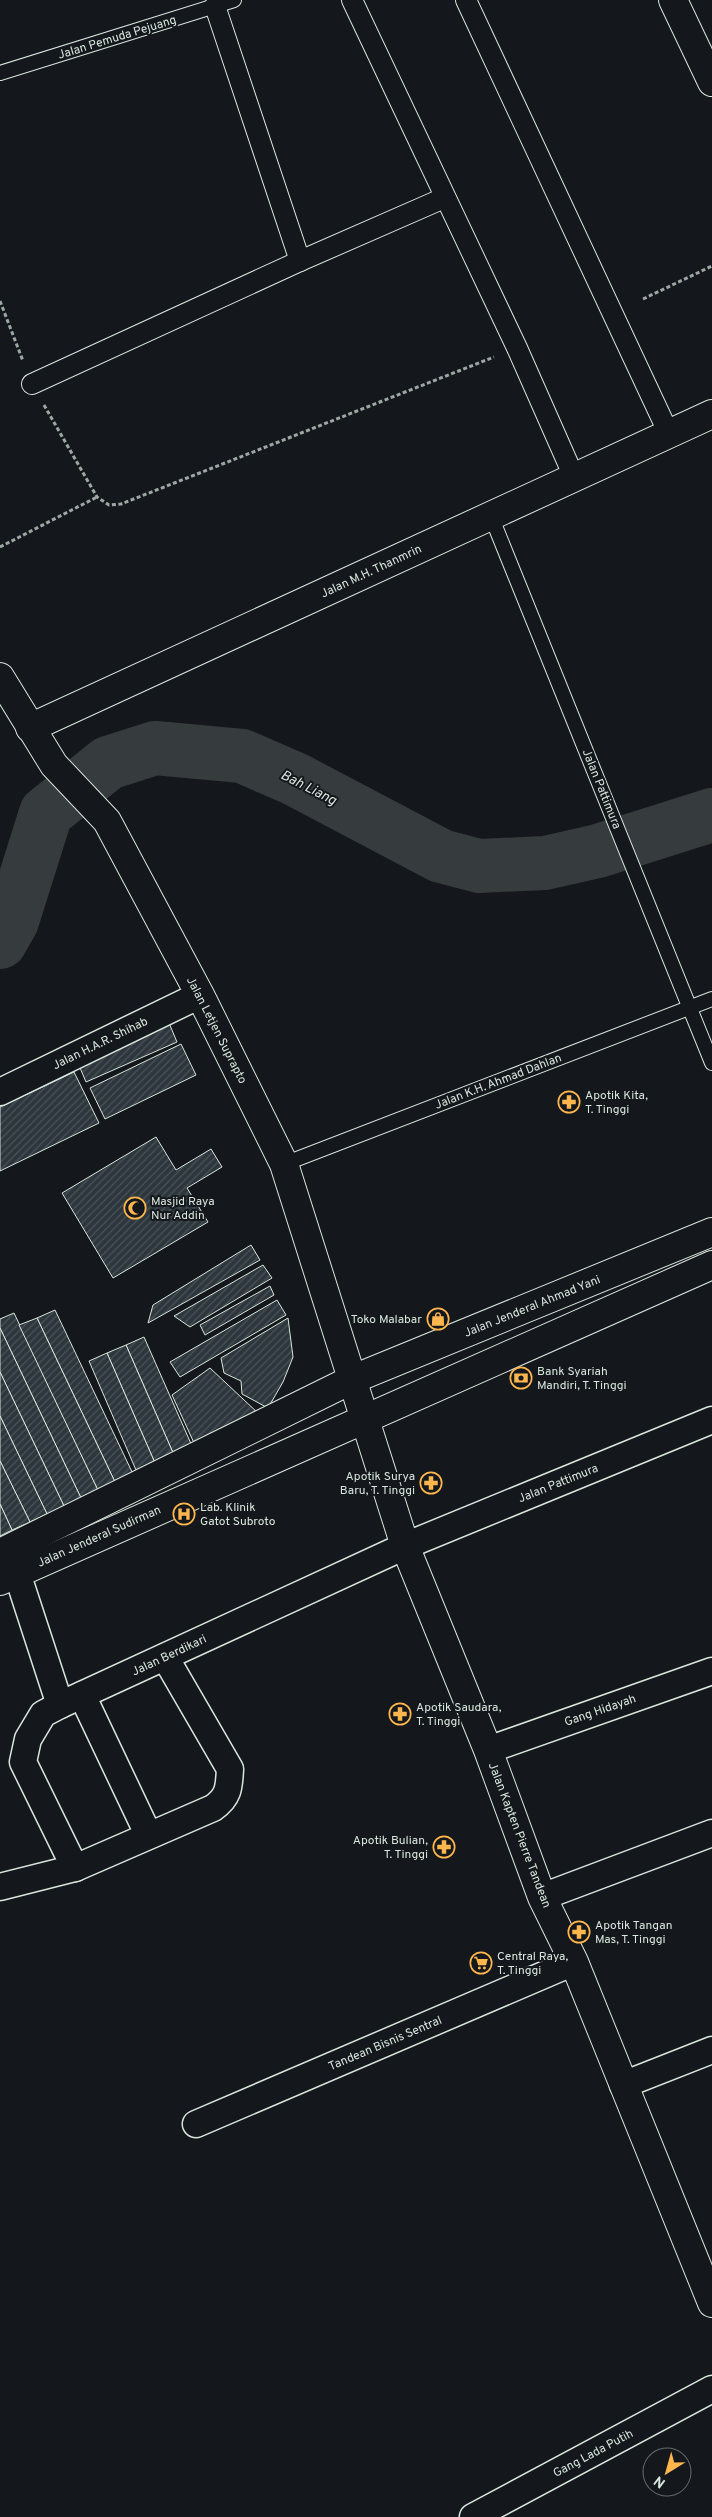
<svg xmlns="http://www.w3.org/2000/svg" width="712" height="2517" viewBox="0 0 712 2517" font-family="Overpass,sans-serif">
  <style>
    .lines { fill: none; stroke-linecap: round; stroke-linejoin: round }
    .river { stroke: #363b3e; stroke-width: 54 }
    .building { fill: url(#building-hatch); stroke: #d8e6dc }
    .service-casing { stroke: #d8e6dc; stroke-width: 16 }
    .pedestrian-casing { stroke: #d8e6dc; stroke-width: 22 }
    .minor-casing { stroke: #d8e6dc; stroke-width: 29 }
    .tertiary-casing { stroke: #d8e6dc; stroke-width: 30 }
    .secondary-casing { stroke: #d8e6dc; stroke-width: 30 }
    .primary-casing { stroke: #d8e6dc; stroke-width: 30 }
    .path { stroke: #9da8a2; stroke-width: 3; stroke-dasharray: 4 2.5; stroke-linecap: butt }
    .service { stroke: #14181c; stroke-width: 14 }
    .pedestrian { stroke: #14181c; stroke-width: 20 }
    .minor { stroke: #14181c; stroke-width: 26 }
    .tertiary { stroke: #14181c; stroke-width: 28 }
    .secondary { stroke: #14181c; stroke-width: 28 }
    .primary { stroke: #14181c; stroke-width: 28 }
    .labels { text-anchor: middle; stroke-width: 4; stroke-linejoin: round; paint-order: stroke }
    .street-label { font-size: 12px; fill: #d8e6dc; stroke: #14181c }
    .poi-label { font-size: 12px; fill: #d8e6dc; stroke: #14181c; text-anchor: start }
    .water-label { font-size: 14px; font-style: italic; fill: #d8e6dc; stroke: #14181c }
  </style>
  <defs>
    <pattern id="building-hatch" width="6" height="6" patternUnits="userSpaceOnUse" patternTransform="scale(1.25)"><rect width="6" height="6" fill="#2c363c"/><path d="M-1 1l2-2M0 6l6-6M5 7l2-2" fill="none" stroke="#4a5358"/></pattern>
  </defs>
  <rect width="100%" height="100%" fill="#14181c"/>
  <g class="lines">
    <polyline class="river" points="0,942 12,921 46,813 108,763 155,748 242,756 295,779 441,856 479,866 545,863 598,851 712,815"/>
  </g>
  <g class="building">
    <polygon points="169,1023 177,1042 86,1082 78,1063"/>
    <polygon points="181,1044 196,1075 105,1119 90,1088"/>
    <polygon points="74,1072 99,1123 0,1171 0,1107"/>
    <polygon points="156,1137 176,1170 211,1149 222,1167 187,1188 208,1222 113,1278 62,1193"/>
    <polygon points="251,1245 260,1260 148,1323 153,1305"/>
    <polygon points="263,1265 272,1278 190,1327 174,1316"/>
    <polygon points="270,1286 274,1295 205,1335 200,1325"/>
    <polygon points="277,1300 286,1315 180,1377 170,1362"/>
    <polygon points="55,1310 133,1474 115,1482 37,1318"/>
    <polygon points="14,1313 98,1490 81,1498 0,1328 0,1319"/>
    <polygon points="37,1318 115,1482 98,1490 19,1325"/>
    <polygon points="288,1318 293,1357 283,1382 268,1408 242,1394 241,1381 224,1373 221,1358"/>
    <polygon points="0,1328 81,1498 64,1506 0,1372"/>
    <polygon points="144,1337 192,1446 174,1455 126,1345"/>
    <polygon points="126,1345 174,1455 155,1463 107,1353"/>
    <polygon points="107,1353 155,1463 136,1470 89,1361"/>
    <polygon points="210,1368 259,1414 195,1445 172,1395"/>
    <polygon points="0,1372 64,1506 47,1514 0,1416"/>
    <polygon points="0,1416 47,1514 30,1522 0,1461"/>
    <polygon points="0,1461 30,1522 12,1530 0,1504"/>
    <polygon points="0,1504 12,1530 0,1536"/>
  </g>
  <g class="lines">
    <g class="service-casing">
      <g id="service">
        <polyline points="0,73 234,0"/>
        <polyline points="491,516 712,1063"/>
        <polyline points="284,1164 712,999"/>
      </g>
    </g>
    <g class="pedestrian-casing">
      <g id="pedestrian">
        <polyline points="352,0 517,348 574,477"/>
        <polyline points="466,0 669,434"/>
        <polyline points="215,6 300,261"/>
        <polyline points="32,384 300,261 444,198"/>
      </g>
    </g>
    <g class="minor-casing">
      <g id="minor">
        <polyline points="0,1092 200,995"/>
        <polyline points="17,1573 60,1705 405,1546 712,1420"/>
        <polyline points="82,1695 148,1834"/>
        <path d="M60,1705L43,1714L28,1739L23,1762L75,1868L213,1808C229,1797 229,1787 230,1769L165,1657"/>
        <polyline points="488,1750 712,1671"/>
        <polyline points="0,1887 75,1868"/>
        <polyline points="542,1897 712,1833"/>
        <polyline points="623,2085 712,2050"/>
        <polyline points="196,2124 574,1962"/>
        <polyline points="473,2517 712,2389"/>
      </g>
    </g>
    <g class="tertiary-casing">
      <g id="tertiary">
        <polyline points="673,0 712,82"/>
        <polyline points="30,728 712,414"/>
      </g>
    </g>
    <g class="secondary-casing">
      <polyline id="secondary" points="0,677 54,765 107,821 200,995 284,1164 405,1546 488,1750 542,1897 574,1962 712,2303"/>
    </g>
    <g class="primary-casing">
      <g id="primary">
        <polyline points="0,1553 351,1380 712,1232"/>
        <polyline points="0,1581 712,1265"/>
      </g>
    </g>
    <g class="path">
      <polyline points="643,299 712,266"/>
      <polyline points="0,301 23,361"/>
      <polyline points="44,405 97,497 109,505 121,504 494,357"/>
      <polyline points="0,547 97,497"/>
    </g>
    <use href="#service" class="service"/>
    <use href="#pedestrian" class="pedestrian"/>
    <use href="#minor" class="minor"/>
    <use href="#tertiary" class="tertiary"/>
    <use href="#secondary" class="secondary"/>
    <use href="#primary" class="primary"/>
  </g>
  <defs>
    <g id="pharmacy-ring" transform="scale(1.125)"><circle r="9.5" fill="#14181c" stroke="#ffb74d" stroke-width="1.5"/><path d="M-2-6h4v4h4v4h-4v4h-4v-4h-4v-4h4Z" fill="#ffb74d"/></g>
    <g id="mosque-ring" transform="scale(1.125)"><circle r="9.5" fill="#14181c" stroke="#ffb74d" stroke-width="1.5"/><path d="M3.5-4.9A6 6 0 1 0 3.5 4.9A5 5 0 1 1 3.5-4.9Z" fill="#ffb74d"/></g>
    <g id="shop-ring" transform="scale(1.125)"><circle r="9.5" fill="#14181c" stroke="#ffb74d" stroke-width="1.5"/><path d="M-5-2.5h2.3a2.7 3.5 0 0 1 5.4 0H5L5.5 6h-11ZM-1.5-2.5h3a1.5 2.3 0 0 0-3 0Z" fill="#ffb74d"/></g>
    <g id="bank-ring" transform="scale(1.125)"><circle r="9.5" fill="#14181c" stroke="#ffb74d" stroke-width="1.5"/><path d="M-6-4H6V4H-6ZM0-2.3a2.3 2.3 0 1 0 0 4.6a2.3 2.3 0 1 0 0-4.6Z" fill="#ffb74d"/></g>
    <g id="hospital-ring" transform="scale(1.125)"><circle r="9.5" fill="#14181c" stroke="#ffb74d" stroke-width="1.5"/><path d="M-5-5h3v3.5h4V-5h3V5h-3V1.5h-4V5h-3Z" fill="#ffb74d"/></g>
    <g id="supermarket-ring" transform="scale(1.125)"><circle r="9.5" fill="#14181c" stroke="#ffb74d" stroke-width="1.5"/><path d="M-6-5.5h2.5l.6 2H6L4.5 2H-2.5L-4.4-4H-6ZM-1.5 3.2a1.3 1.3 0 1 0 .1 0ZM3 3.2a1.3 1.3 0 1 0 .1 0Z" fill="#ffb74d"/></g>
  </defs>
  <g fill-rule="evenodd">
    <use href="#pharmacy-ring" x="569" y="1102"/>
    <use href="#mosque-ring" x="135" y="1208"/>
    <use href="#shop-ring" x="438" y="1319"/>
    <use href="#bank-ring" x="521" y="1378"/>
    <use href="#pharmacy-ring" x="431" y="1483"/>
    <use href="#hospital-ring" x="184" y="1514"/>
    <use href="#pharmacy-ring" x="400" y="1714"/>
    <use href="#pharmacy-ring" x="444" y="1847"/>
    <use href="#pharmacy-ring" x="579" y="1932"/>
    <use href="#supermarket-ring" x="481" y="1963"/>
  </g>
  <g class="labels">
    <g class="street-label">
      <text transform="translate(117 37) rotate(-17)" y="4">Jalan Pemuda Pejuang</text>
      <text transform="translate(371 571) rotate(-25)" y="4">Jalan M.H. Thanmrin</text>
      <text transform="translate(602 789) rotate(68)" y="4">Jalan Pattimura</text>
      <text transform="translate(217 1030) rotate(63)" y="4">Jalan Letjen Suprapto</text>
      <text transform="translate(100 1043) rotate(-26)" y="4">Jalan H.A.R. Shihab</text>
      <text transform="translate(498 1081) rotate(-21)" y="4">Jalan K.H. Ahmad Dahlan</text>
      <text transform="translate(532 1306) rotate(-22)" y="4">Jalan Jenderal Ahmad Yani</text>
      <text transform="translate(558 1483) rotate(-22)" y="4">Jalan Pattimura</text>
      <text transform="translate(99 1536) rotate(-24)" y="4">Jalan Jenderal Sudirman</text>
      <text transform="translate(169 1655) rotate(-25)" y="4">Jalan Berdikari</text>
      <text transform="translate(600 1710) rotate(-19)" y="4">Gang Hidayah</text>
      <text transform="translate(520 1835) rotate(69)" y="4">Jalan Kapten Pierre Tandean</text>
      <text transform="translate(385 2043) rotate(-23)" y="4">Tandean Bisnis Sentral</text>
      <text transform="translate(593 2453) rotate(-28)" y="4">Gang Lada Putih</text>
    </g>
    <g class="poi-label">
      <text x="585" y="1099">Apotik Kita,<tspan x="585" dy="14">T. Tinggi</tspan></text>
      <text x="151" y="1205">Masjid Raya<tspan x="151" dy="14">Nur Addin</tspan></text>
      <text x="422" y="1323" text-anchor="end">Toko Malabar</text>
      <text x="537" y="1375">Bank Syariah<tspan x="537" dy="14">Mandiri, T. Tinggi</tspan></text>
      <text x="415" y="1480" text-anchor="end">Apotik Surya<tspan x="415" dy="14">Baru, T. Tinggi</tspan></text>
      <text x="200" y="1511">Lab. Klinik<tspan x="200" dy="14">Gatot Subroto</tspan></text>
      <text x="416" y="1711">Apotik Saudara,<tspan x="416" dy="14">T. Tinggi</tspan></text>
      <text x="428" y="1844" text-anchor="end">Apotik Bulian,<tspan x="428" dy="14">T. Tinggi</tspan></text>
      <text x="595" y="1929">Apotik Tangan<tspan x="595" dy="14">Mas, T. Tinggi</tspan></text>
      <text x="497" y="1960">Central Raya,<tspan x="497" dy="14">T. Tinggi</tspan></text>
    </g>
    <g class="water-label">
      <text transform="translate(309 787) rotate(27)" y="5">Bah Liang</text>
    </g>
  </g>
  <g transform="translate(667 2472) rotate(217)"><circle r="24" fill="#14181c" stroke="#626a69"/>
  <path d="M0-4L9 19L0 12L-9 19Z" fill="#ffb74d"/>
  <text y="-8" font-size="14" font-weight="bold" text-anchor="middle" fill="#d8e6dc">N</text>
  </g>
</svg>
